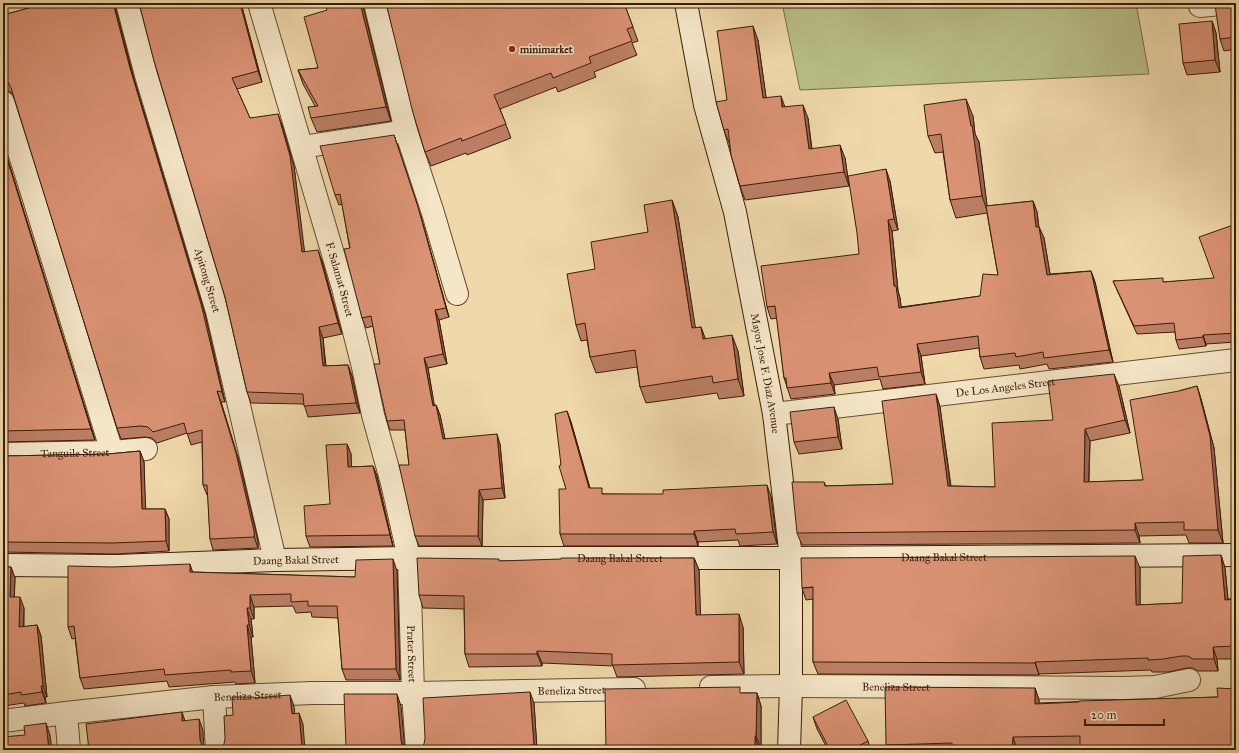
<svg xmlns="http://www.w3.org/2000/svg" width="1239" height="753" viewBox="0 0 1239 753" font-family="'IM FELL Great Primer',serif">
  <style>
    .grass { fill: #b9bf88; stroke: #7a6e49 }
    .lines { fill: none; stroke-linecap: round; stroke-linejoin: round }
    .street-casing { stroke: #674c32; stroke-width: 24 }
    .secondary-casing { stroke: #3a1d0a; stroke-width: 24 }
    .street { stroke: #f5e6c8; stroke-width: 22 }
    .secondary { stroke: #f5e6c8; stroke-width: 22 }
    .wall { fill: #bb7e64; stroke: #3a1d0a }
    .shaded-wall { fill: #996651; stroke: #3a1d0a }
    .building { fill: #da9274; stroke: #3a1d0a }
    .poi-dot { fill: #8f2418; stroke: #f5e6c8; stroke-width: 1.5 }
    .labels { text-anchor: middle; stroke-width: 3; stroke-linejoin: round; paint-order: stroke }
    .poi-label { font-size: 11px; font-weight: bold; fill: #3a1d0a; stroke: #f5e6c8; text-anchor: start }
    .street-label { font-size: 11px; fill: #3a1d0a; stroke: #f5e6c8 }
  </style>
  <rect width="100%" height="100%" fill="#efd8aa"/>
  <filter id="stains"><feTurbulence type="fractalNoise" baseFrequency=".005" numOctaves="4"/><feColorMatrix values="0 0 0 0 .2 0 0 0 0 .09 0 0 0 0 .02 0 0 0 .5 -.17"/></filter>
  <radialGradient id="worn" r=".72"><stop offset=".6" stop-color="#630" stop-opacity="0"/><stop offset="1" stop-color="#630" stop-opacity=".3"/></radialGradient>
  <polygon class="grass" points="782,3 1136,3 1149,74 800,90"/>
  <g class="lines">
    <g class="street-casing">
      <g id="street">
        <path id="s1" d="M127,3L146,75L217,311L275,560"/>
        <path id="s2" d="M259,3L343,288L363,367L373,415L392,483L409,558L413,693L417,750"/>
        <polyline points="375,3 406,131 433,213 457,294"/>
        <polyline points="1200,6 1231,3"/>
        <polyline points="3,102 33,196 112,452"/>
        <polyline points="302,147 406,131"/>
        <path id="s3" d="M774,414L1236,360"/>
        <path id="s4" d="M3,454L112,452L146,449"/>
        <path id="s5" d="M711,687L791,686L1123,688L1155,687L1189,680"/>
        <polyline points="214,697 217,750"/>
        <polyline points="66,713 69,750"/>
        <path id="s6" d="M3,721L66,713L214,697L312,693H413L634,689"/>
      </g>
    </g>
    <g class="secondary-casing">
      <g id="secondary">
        <path id="s7" d="M686,3L705,105L735,212L774,414L791,558V686L789,750"/>
        <path id="s8" d="M3,565L116,566L275,560L409,558H791L1236,555"/>
      </g>
    </g>
    <use href="#street" class="street"/>
    <use href="#secondary" class="secondary"/>
  </g>
  <g class="wall">
    <polygon points="27,3 115,3 115,6 134,79 205,314 225,402 221,402 240,464 258,541 258,548 213,550 210,539 208,495 207,495 203,485 202,442 191,445 187,433 157,443 152,438 145,437 121,439 117,428 14,96 12,93 6,90 3,90 3,15 29,8"/>
    <polygon points="386,3 624,3 638,41 632,43 637,55 594,72 596,77 558,92 556,87 500,109 511,138 467,155 466,153 431,166 425,152"/>
    <polygon points="1236,3 1236,49 1224,51 1220,39"/>
    <polygon points="197,6 242,7 262,82 237,89 250,118 282,125 294,166 304,252 322,261 342,334 323,338 326,366 348,365 352,376 360,413 308,417 304,404 251,403 247,392 225,297"/>
    <polygon points="363,6 391,121 317,132 311,118 315,106 303,84 298,70 318,68 327,10"/>
    <polygon points="1212,21 1216,33 1220,72 1187,75 1183,63"/>
    <polygon points="758,40 766,98 808,118 812,149 845,158 849,186 745,200 740,186 729,143 724,130 727,100"/>
    <polygon points="973,116 975,134 979,142 987,206 1033,201 1037,212 1039,227 1044,238 1050,274 1091,271 1095,282 1113,362 1049,369 1047,364 1020,369 1019,365 984,369 980,357 979,348 921,356 925,384 883,389 880,379 834,385 835,394 791,399 784,378 777,318 771,319 767,307 859,254 890,181 898,230 892,231 898,291 900,298 901,307 980,296 998,275 987,213 956,218 950,200 943,152 935,153 928,136"/>
    <polygon points="394,135 421,217 449,317 439,320 447,364 428,368 434,405 436,405 440,415 445,439 500,444 505,498 483,500 482,546 419,546 415,536 409,465 405,430 390,430 387,421 380,364 373,326 366,328 362,318 342,204 339,205 335,195"/>
    <polygon points="3,144 95,440 3,442"/>
    <polygon points="672,200 678,217 695,328 701,327 705,339 738,351 744,396 719,399 717,393 646,403 640,387 637,367 596,373 590,357 587,340 581,341 576,325 595,269 648,232"/>
    <polygon points="1236,224 1236,342 1206,344 1206,346 1179,349 1176,340 1175,332 1137,334 1117,290 1113,281 1165,282 1214,279"/>
    <polygon points="1119,386 1130,433 1090,441 1089,482 1143,480 1179,391 1197,386 1201,399 1214,448 1223,543 1189,543 1186,535 1139,536 1140,543 802,545 797,533 824,482 826,486 893,484 936,394 940,407 951,486 995,487 1053,420"/>
    <polygon points="567,411 571,422 590,488 604,494 771,496 777,544 740,546 738,540 698,542 698,546 564,546 560,534 566,489 561,465"/>
    <polygon points="838,419 842,449 799,454 794,442"/>
    <polygon points="347,444 351,454 351,467 373,466 377,476 393,546 310,547 306,536 330,504"/>
    <polygon points="140,451 144,462 145,509 165,509 169,519 169,551 116,554 3,552 3,456 108,454"/>
    <polygon points="1221,555 1225,568 1228,599 1236,599 1236,659 1217,659 1218,671 1198,671 1193,668 1187,668 1168,672 1152,672 1151,670 1039,674 1039,675 818,674 813,662 813,599 806,600 802,588 1140,568 1140,605 1182,603"/>
    <polygon points="694,558 699,570 700,615 743,627 744,674 617,677 613,666 542,663 542,666 469,667 465,654 464,609 423,608 419,595 500,561"/>
    <polygon points="3,567 11,567 15,578 14,597 24,608 24,627 37,625 41,636 47,697 45,697 46,703 25,706 24,703 3,706"/>
    <polygon points="397,571 400,680 346,680 342,669 338,618 312,617 311,612 296,613 293,606 254,607 254,619 251,619 253,637 251,637 255,683 236,684 235,682 169,687 167,681 84,689 80,678 75,638 72,639 68,627 193,572 355,577"/>
    <polygon points="1035,688 1039,700 1039,703 1218,697 1236,750 1080,748 1017,749 1017,750 888,750 886,745"/>
    <polygon points="742,693 757,693 761,706 761,748 606,750"/>
    <polygon points="534,703 537,750 417,750"/>
    <polygon points="813,717 868,741 871,750 828,750 817,729"/>
  </g>
  <g class="shaded-wall">
    <polygon points="113,3 115,3 115,6 134,79 205,314 225,402 222,392 130,68"/>
    <polygon points="240,3 241,3 242,7 262,82 258,71"/>
    <polygon points="360,3 363,3 363,6 391,121 386,107"/>
    <polygon points="1212,21 1216,33 1220,72 1215,60"/>
    <polygon points="753,26 758,40 768,111 763,98"/>
    <polygon points="781,96 786,110 782,107"/>
    <polygon points="966,99 973,116 975,134 979,142 988,213 982,196"/>
    <polygon points="803,105 808,118 813,163 809,149"/>
    <polygon points="278,114 282,125 294,166 306,263 302,252"/>
    <polygon points="394,135 421,217 449,317 446,308"/>
    <polygon points="3,144 95,440 91,429 3,146"/>
    <polygon points="840,145 845,158 849,186 844,172"/>
    <polygon points="886,169 890,181 898,230 894,219"/>
    <polygon points="672,200 678,217 698,344 692,328"/>
    <polygon points="1033,201 1037,212 1040,239 1036,227"/>
    <polygon points="888,220 892,231 898,291 900,298 903,320 899,308 894,286"/>
    <polygon points="1039,227 1044,238 1052,286 1047,275"/>
    <polygon points="318,250 322,261 342,334 338,323"/>
    <polygon points="1091,271 1095,282 1113,362 1109,350"/>
    <polygon points="435,310 439,320 447,364 443,354"/>
    <polygon points="319,327 323,338 326,377 323,366"/>
    <polygon points="701,327 707,343 703,339"/>
    <polygon points="732,335 738,351 744,396 738,379"/>
    <polygon points="1203,335 1206,344 1206,346 1203,337"/>
    <polygon points="917,344 921,356 925,384 921,372"/>
    <polygon points="424,358 428,368 436,415 433,406"/>
    <polygon points="348,365 352,376 360,413 356,403"/>
    <polygon points="829,373 834,385 835,394 831,383"/>
    <polygon points="1114,374 1119,386 1130,433 1125,420"/>
    <polygon points="1197,386 1201,399 1214,448 1223,543 1218,530"/>
    <polygon points="217,391 221,402 240,464 258,541 258,548 254,537"/>
    <polygon points="936,394 940,407 952,498 948,486"/>
    <polygon points="436,405 440,415 447,449 443,439"/>
    <polygon points="834,407 838,419 842,449 838,437"/>
    <polygon points="567,411 571,422 593,499 589,488"/>
    <polygon points="1085,429 1090,441 1088,495 1084,482"/>
    <polygon points="497,434 500,444 505,498 502,488"/>
    <polygon points="347,444 351,454 352,478 348,467"/>
    <polygon points="140,451 144,462 146,519 142,509"/>
    <polygon points="373,466 377,476 393,546 390,535"/>
    <polygon points="767,485 771,496 777,544 773,532"/>
    <polygon points="479,490 483,500 482,546 478,536"/>
    <polygon points="165,509 169,519 169,551 166,541"/>
    <polygon points="1135,523 1139,536 1140,543 1135,530"/>
    <polygon points="694,531 698,542 698,546 694,534"/>
    <polygon points="1221,555 1225,568 1229,612 1225,600"/>
    <polygon points="1135,556 1140,568 1140,617 1136,605"/>
    <polygon points="694,558 699,570 701,627 696,615"/>
    <polygon points="393,559 397,571 400,680 396,669"/>
    <polygon points="190,564 194,576 190,572"/>
    <polygon points="11,567 15,578 14,608 10,597"/>
    <polygon points="250,595 254,607 254,619 250,608"/>
    <polygon points="20,597 24,608 23,638 19,627"/>
    <polygon points="247,608 251,619 253,637 249,625"/>
    <polygon points="739,614 743,627 744,674 739,662"/>
    <polygon points="37,625 41,636 47,697 43,686"/>
    <polygon points="247,625 251,637 255,683 251,671"/>
    <polygon points="1213,647 1217,659 1218,671 1214,659"/>
    <polygon points="537,651 542,663 542,666 537,654"/>
    <polygon points="1035,662 1039,674 1039,675 1035,663"/>
    <polygon points="41,686 45,697 46,703 42,692"/>
    <polygon points="1035,688 1039,700 1039,716 1035,704"/>
    <polygon points="530,692 534,703 537,750 535,750 534,745"/>
    <polygon points="757,693 761,706 761,748 756,736"/>
    <polygon points="397,694 401,706 405,750 401,740"/>
    <polygon points="290,695 294,706 296,725 292,714"/>
    <polygon points="182,712 186,724 182,721"/>
    <polygon points="299,713 303,724 305,750 302,747"/>
    <polygon points="199,719 203,730 204,750 200,740"/>
    <polygon points="46,723 50,735 52,750 49,750"/>
    <polygon points="755,736 759,748 759,750 755,750"/>
    <polygon points="1013,737 1017,749 1017,750 1012,750"/>
  </g>
  <g class="building">
    <polygon points="27,3 113,3 130,68 201,304 222,392 217,391 236,453 254,531 254,537 210,539 207,485 203,485 202,430 187,434 184,423 153,432 148,427 141,426 117,428 11,88 8,82 3,80 3,15 29,8"/>
    <polygon points="139,3 196,3 197,6 208,3 240,3 258,71 232,78 250,118 278,114 290,156 302,252 318,250 338,323 319,327 323,366 348,365 356,403 304,406 303,394 247,392 225,297 154,61"/>
    <polygon points="325,3 360,3 386,107 311,118 308,107 318,106 298,70 318,68 304,17 327,10"/>
    <polygon points="386,3 624,3 633,27 627,29 632,41 589,57 591,63 553,78 551,73 494,95 506,124 462,141 461,138 425,152 413,113"/>
    <polygon points="1227,3 1236,3 1236,37 1220,39 1215,5"/>
    <polygon points="1212,21 1215,60 1183,63 1179,24"/>
    <polygon points="753,26 763,98 781,96 782,107 803,105 809,149 840,145 844,172 740,186 731,155 728,129 724,130 716,102 727,100 717,31"/>
    <polygon points="966,99 971,126 972,125 982,196 950,200 941,134 928,136 924,105"/>
    <polygon points="394,135 418,207 446,308 435,310 443,354 424,358 433,406 436,405 443,439 497,434 502,488 479,490 478,536 415,536 399,465 409,465 404,420 387,421 374,364 380,364 371,316 362,318 344,249 350,248 340,194 335,195 320,146"/>
    <polygon points="3,146 91,429 3,431"/>
    <polygon points="886,169 894,219 888,220 894,286 896,286 899,308 980,296 983,274 998,275 986,206 1033,201 1036,227 1039,227 1047,275 1091,271 1109,350 1044,358 1043,352 1016,357 1015,353 980,357 978,336 917,344 921,372 879,377 877,367 829,373 831,383 787,388 786,378 784,378 775,306 767,307 761,266 859,254 857,233 848,176"/>
    <polygon points="672,200 692,328 701,327 703,339 732,335 738,379 713,383 712,376 640,387 635,350 590,357 585,323 576,325 567,274 595,269 591,242 648,232 644,205"/>
    <polygon points="1236,224 1236,333 1203,335 1203,337 1176,340 1174,323 1134,326 1113,281 1163,278 1163,282 1214,278 1199,237"/>
    <polygon points="1114,374 1125,420 1085,429 1084,482 1143,480 1130,400 1179,391 1197,386 1210,436 1218,530 1184,530 1184,522 1135,523 1135,530 797,533 792,482 824,482 825,486 893,484 882,401 936,394 948,486 995,487 992,423 1053,420 1048,381"/>
    <polygon points="834,407 838,437 794,442 790,412"/>
    <polygon points="567,411 589,488 602,488 602,494 663,494 663,490 767,485 773,532 736,534 735,529 694,531 694,534 560,534 559,489 566,489 559,466 561,465 555,414"/>
    <polygon points="347,444 348,467 373,466 390,535 306,536 304,506 330,504 326,445"/>
    <polygon points="140,451 142,509 165,509 166,541 112,543 3,542 3,456 108,454"/>
    <polygon points="1221,555 1225,600 1236,599 1236,646 1213,647 1214,659 1193,659 1188,656 1182,656 1163,659 1148,660 1148,658 1035,662 1035,663 813,662 813,587 802,588 801,558 1135,556 1136,605 1182,603 1183,556"/>
    <polygon points="417,558 499,559 499,561 561,559 561,558 694,558 696,615 739,614 739,662 612,665 612,654 537,651 537,654 465,654 464,596 419,595"/>
    <polygon points="393,559 396,669 342,669 337,606 308,606 308,601 291,602 291,594 250,595 250,608 247,608 249,625 247,625 251,671 231,672 231,670 165,675 164,669 80,678 74,626 68,627 68,566 112,567 190,564 190,572 355,577 356,560"/>
    <polygon points="3,567 11,567 10,597 20,597 19,627 37,625 43,686 41,686 42,692 21,695 21,692 3,695"/>
    <polygon points="740,687 740,693 757,693 756,736 755,736 755,750 606,750 605,689"/>
    <polygon points="885,687 1035,688 1035,704 1079,702 1079,701 1218,697 1217,688 1236,689 1236,750 1080,750 1080,736 1013,737 1012,750 952,750 952,743 886,745"/>
    <polygon points="530,692 534,745 475,749 475,750 417,750 420,749 424,744 425,738 423,698"/>
    <polygon points="344,694 397,694 401,740 402,745 408,750 217,750 220,749 224,744 225,738 224,716 233,715 232,697 254,697 254,698 290,695 292,714 299,713 302,747 346,747"/>
    <polygon points="846,700 868,741 851,750 830,750 813,717"/>
    <polygon points="182,712 182,721 199,719 200,740 202,745 208,750 89,750 86,724"/>
    <polygon points="46,723 49,750 3,750 3,737 25,735 24,726"/>
  </g>
  <circle class="poi-dot" cx="512" cy="49" r="4"/>
  <g class="labels">
    <g class="poi-label">
      <text x="520" y="53">minimarket</text>
    </g>
    <g class="street-label">
      <text dy="4" stroke="none"><textPath href="#s2" startOffset="288">F. Salamat Street</textPath></text>
      <text dy="4" stroke="none"><textPath href="#s1" startOffset="289">Apitong Street</textPath></text>
      <text dy="4" stroke="none"><textPath href="#s7" startOffset="379">Mayor Jose F. Diaz Avenue</textPath></text>
      <text dy="4" stroke="none"><textPath href="#s3" startOffset="233">De Los Angeles Street</textPath></text>
      <text dy="4" stroke="none"><textPath href="#s4" startOffset="72">Tanguile Street</textPath></text>
      <text dy="4" stroke="none"><textPath href="#s8" startOffset="941">Daang Bakal Street</textPath></text>
      <text dy="4" stroke="none"><textPath href="#s8" startOffset="617">Daang Bakal Street</textPath></text>
      <text dy="4" stroke="none"><textPath href="#s8" startOffset="293">Daang Bakal Street</textPath></text>
      <text dy="4" stroke="none"><textPath href="#s2" startOffset="671">Prater Street</textPath></text>
      <text dy="4" stroke="none"><textPath href="#s5" startOffset="185">Beneliza Street</textPath></text>
      <text dy="4" stroke="none"><textPath href="#s6" startOffset="570">Beneliza Street</textPath></text>
      <text dy="4" stroke="none"><textPath href="#s6" startOffset="246">Beneliza Street</textPath></text>
    </g>
  </g>
  <rect width="1239" height="753" fill="none" stroke="#efd8aa" stroke-width="16"/>
  <rect x="4" y="4" width="1231" height="745" fill="none" stroke="#3a1d0a" stroke-width="2"/>
  <rect x="8" y="8" width="1223" height="737" fill="none" stroke="#3a1d0a"/>
  <path d="M1085 719v6h79v-6" fill="none" stroke="#3a1d0a" stroke-width="2"/>
  <text x="1091" y="719" font-size="12" fill="#3a1d0a" stroke="#f5e6c8" stroke-width="3" paint-order="stroke">20 m</text>
  <rect width="100%" height="100%" filter="url(#stains)"/>
  <rect width="100%" height="100%" fill="url(#worn)"/>
</svg>
